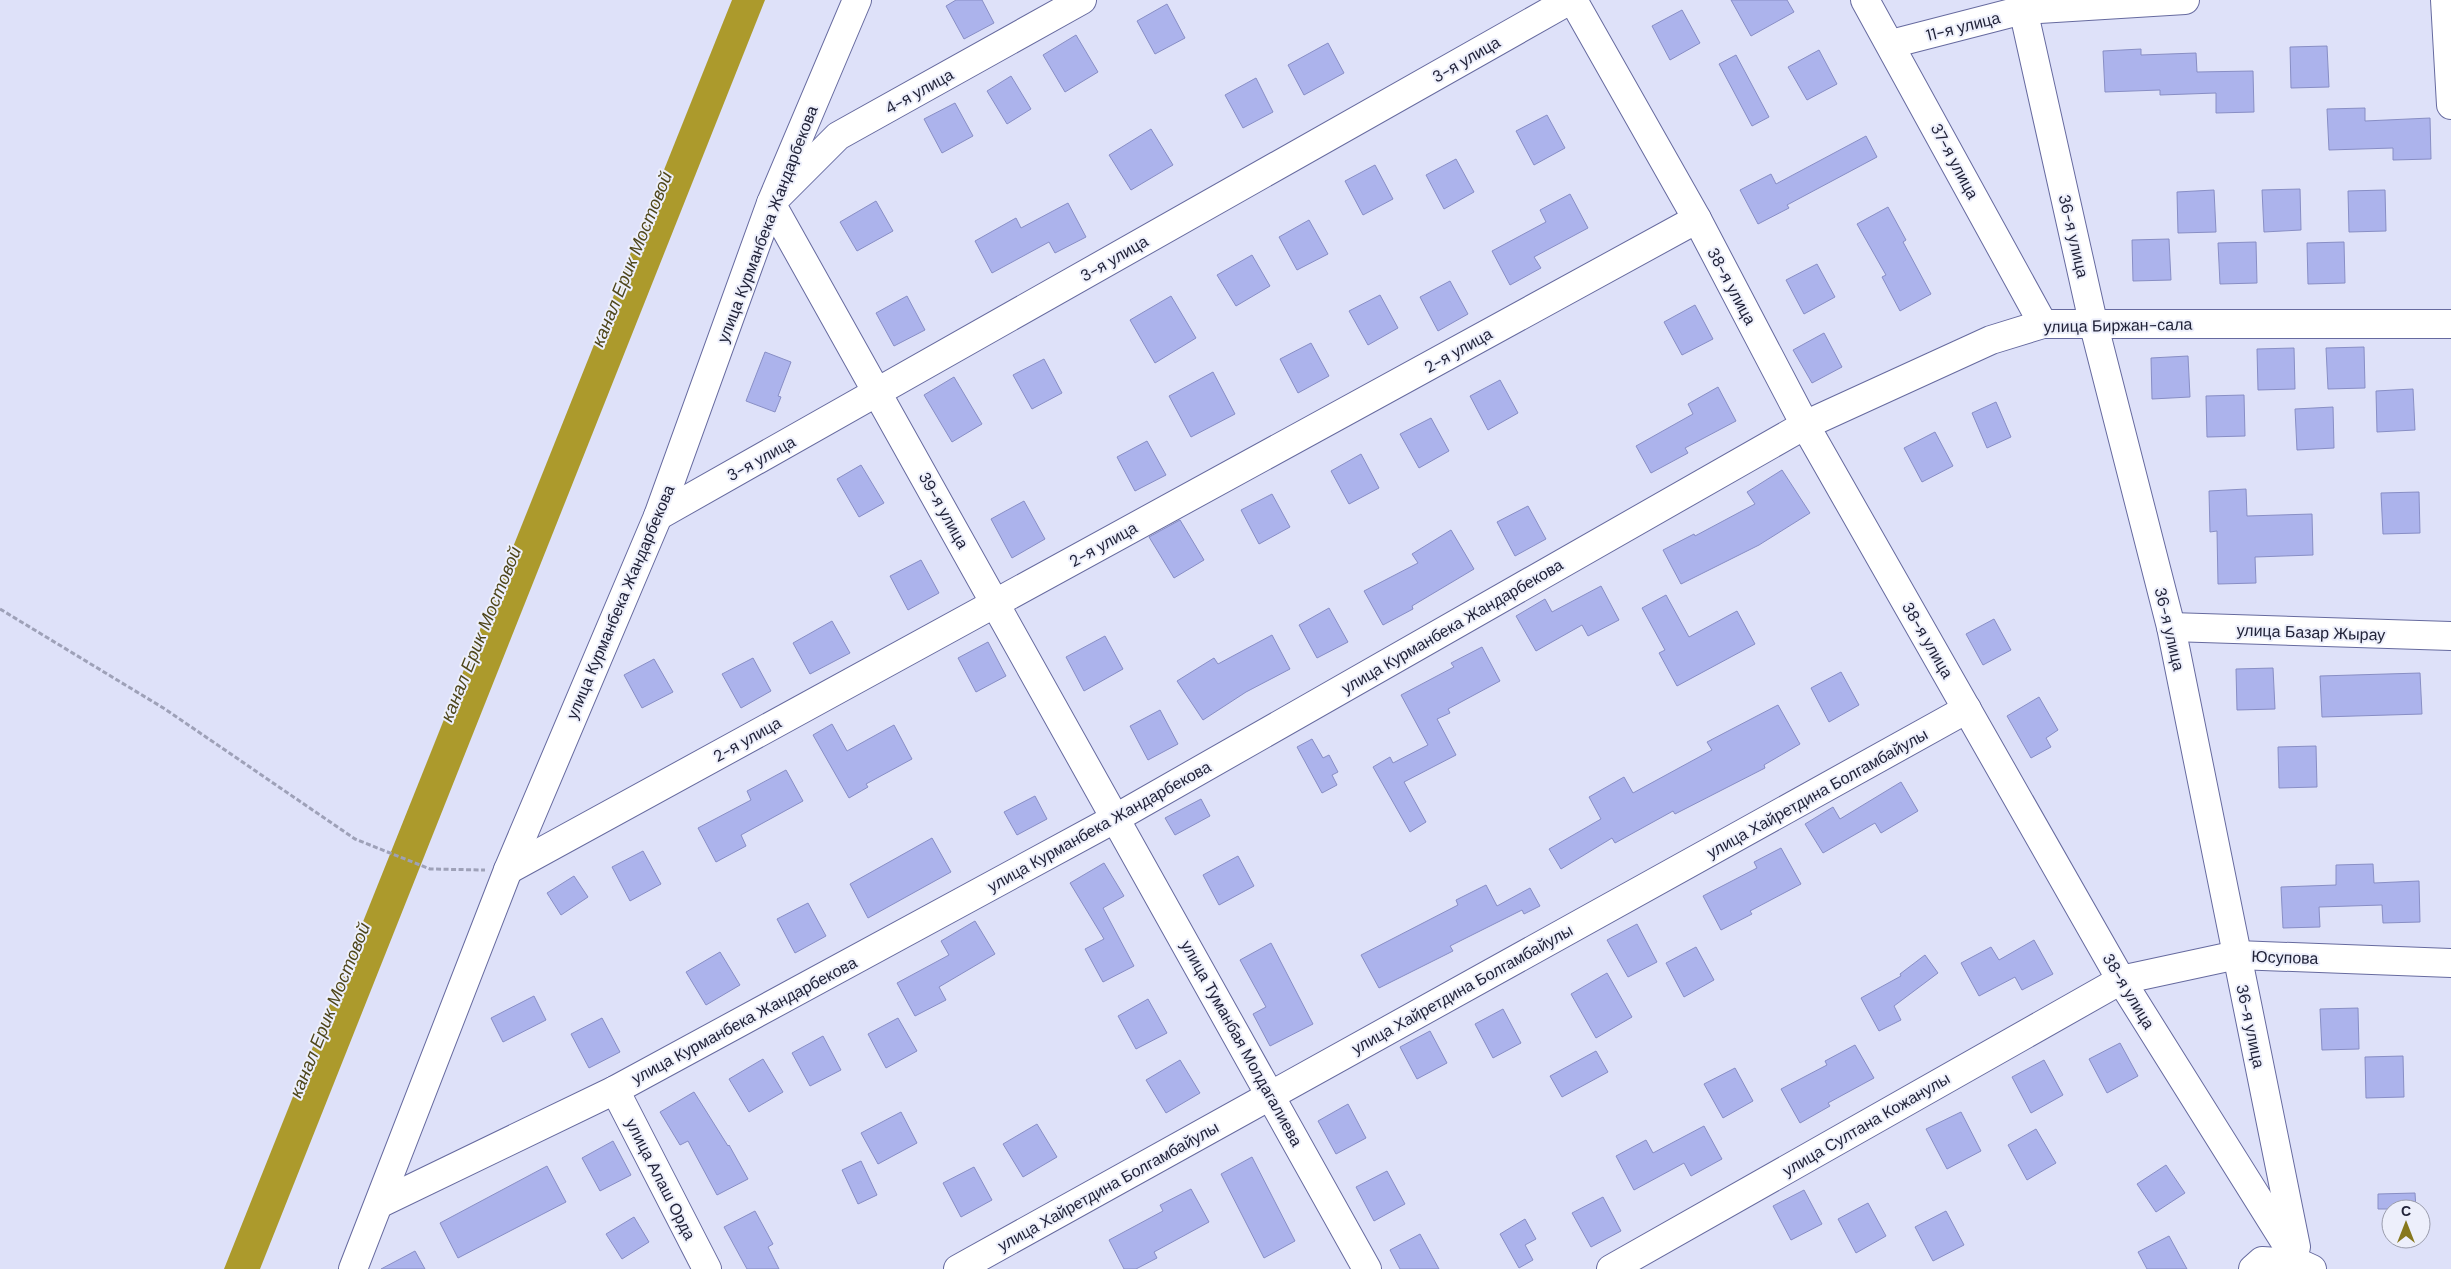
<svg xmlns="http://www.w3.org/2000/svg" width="2451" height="1269" viewBox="0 0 2451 1269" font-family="'DM Sans',sans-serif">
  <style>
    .water { fill: #ac9a2c }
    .building { fill: #acb3ec; stroke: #888ec5 }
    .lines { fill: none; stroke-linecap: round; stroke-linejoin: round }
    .minor-casing { stroke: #666a9f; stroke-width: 30 }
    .path { stroke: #9ea1b8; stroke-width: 3; stroke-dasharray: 5 2.5; stroke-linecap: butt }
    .minor { stroke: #fff; stroke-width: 28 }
    .labels { text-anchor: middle; stroke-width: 4; stroke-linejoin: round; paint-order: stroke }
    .street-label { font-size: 16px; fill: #212339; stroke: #edeffb }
    .water-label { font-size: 18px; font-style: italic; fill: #4e461b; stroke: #edeffb }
  </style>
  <rect width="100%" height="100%" fill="#dee1f9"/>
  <polygon class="water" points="732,0 765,0 260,1269 224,1269"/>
  <g class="building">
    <polygon points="956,0 982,0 994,23 964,39 946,6"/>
    <polygon points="1731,0 1787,0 1794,12 1751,36"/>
    <polygon points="1167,4 1185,38 1155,54 1137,21"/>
    <polygon points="1682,10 1700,43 1670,60 1652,26"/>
    <polygon points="1076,35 1098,72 1065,92 1043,55"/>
    <polygon points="1328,43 1344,73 1304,95 1288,65"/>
    <polygon points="2327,46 2329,87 2291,88 2290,47"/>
    <polygon points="2141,49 2141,55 2196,53 2197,72 2253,71 2254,112 2216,113 2216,93 2160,95 2160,90 2105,92 2103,51"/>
    <polygon points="1819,50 1837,84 1807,100 1788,67"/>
    <polygon points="1736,55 1769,117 1752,126 1719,64"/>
    <polygon points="1011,76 1031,109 1007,124 987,91"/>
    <polygon points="1256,78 1273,112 1243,128 1225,95"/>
    <polygon points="955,103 973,136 942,153 924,119"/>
    <polygon points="2365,108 2365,121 2430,118 2431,159 2393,160 2393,148 2329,150 2327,109"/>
    <polygon points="1547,115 1565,148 1534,165 1516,131"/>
    <polygon points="1151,129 1173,165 1131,190 1109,155"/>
    <polygon points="1866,136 1877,157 1787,205 1789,208 1758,224 1740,190 1771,174 1776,184"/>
    <polygon points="1456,159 1474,192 1444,209 1426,175"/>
    <polygon points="1375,165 1393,199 1363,215 1345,181"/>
    <polygon points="2300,189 2301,230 2264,232 2262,190"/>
    <polygon points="2214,190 2216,232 2178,233 2177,192"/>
    <polygon points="2385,190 2386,231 2349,232 2348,191"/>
    <polygon points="1570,194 1588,228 1534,257 1541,268 1510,285 1492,251 1546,222 1540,210"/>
    <polygon points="876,201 893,231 857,251 840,222"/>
    <polygon points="1068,203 1086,237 1055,253 1049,242 992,273 975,241 1016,218 1021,228"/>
    <polygon points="1888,207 1906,240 1903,242 1931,294 1900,311 1882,277 1886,275 1857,224"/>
    <polygon points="1309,220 1328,254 1297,270 1279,237"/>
    <polygon points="2169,239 2171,280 2133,281 2132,240"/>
    <polygon points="2256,242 2257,283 2220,284 2218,243"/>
    <polygon points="2344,242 2345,283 2308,284 2307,243"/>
    <polygon points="1252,255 1270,286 1236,306 1217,275"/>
    <polygon points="1817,264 1835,297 1804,314 1786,280"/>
    <polygon points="1450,281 1468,314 1438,331 1420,297"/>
    <polygon points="1380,295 1398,328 1368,345 1349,311"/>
    <polygon points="907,296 925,330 894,346 876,313"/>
    <polygon points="1171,296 1196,338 1155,363 1130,320"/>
    <polygon points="1695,305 1713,339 1682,355 1664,322"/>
    <polygon points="1824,333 1842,367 1812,383 1793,350"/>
    <polygon points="1311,343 1329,376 1298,393 1280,359"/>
    <polygon points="2364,347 2365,388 2328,389 2326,348"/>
    <polygon points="2294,348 2295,389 2258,390 2257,349"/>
    <polygon points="765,352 791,362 778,396 781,397 775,412 746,401"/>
    <polygon points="2188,356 2190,397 2152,399 2151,358"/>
    <polygon points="1044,359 1062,393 1032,409 1013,375"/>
    <polygon points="1213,372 1235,414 1191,437 1169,396"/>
    <polygon points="954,377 982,424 952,442 924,395"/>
    <polygon points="1500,380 1518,413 1488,430 1470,396"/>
    <polygon points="1718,387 1736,421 1685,448 1688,453 1651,473 1636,446 1693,414 1688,404"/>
    <polygon points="2413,389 2415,430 2377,432 2376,391"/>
    <polygon points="2244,395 2245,436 2207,437 2206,396"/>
    <polygon points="1996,402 2011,437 1987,448 1972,413"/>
    <polygon points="2333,407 2334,448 2297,450 2295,409"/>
    <polygon points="1431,418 1449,451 1419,468 1400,434"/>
    <polygon points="1935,432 1953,466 1922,482 1904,448"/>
    <polygon points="1147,441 1166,475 1135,491 1117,457"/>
    <polygon points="1361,454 1379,488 1349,504 1331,471"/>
    <polygon points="861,465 884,503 859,517 837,479"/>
    <polygon points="1782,470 1810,513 1759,545 1681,584 1663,550 1694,534 1695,536 1755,504 1747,492"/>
    <polygon points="2246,489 2247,516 2312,514 2313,555 2255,557 2256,583 2218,584 2217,531 2210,532 2209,491"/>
    <polygon points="2419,492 2420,533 2383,534 2381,493"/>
    <polygon points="1272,494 1290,527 1259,544 1241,510"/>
    <polygon points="1024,501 1045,539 1012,558 991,519"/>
    <polygon points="1528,506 1546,539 1515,556 1497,522"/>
    <polygon points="1180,520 1204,560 1174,578 1149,537"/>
    <polygon points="1451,530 1474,569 1412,606 1413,609 1383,625 1364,591 1418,563 1412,554"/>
    <polygon points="921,560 939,593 908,610 890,576"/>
    <polygon points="1601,586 1619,620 1588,636 1582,625 1536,651 1516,616 1545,599 1552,612"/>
    <polygon points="1666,595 1689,637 1737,611 1755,644 1677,686 1659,653 1665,650 1642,608"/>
    <polygon points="1329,608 1348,642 1317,658 1299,625"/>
    <polygon points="1994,619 2011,650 1983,665 1966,634"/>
    <polygon points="832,621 850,653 810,674 793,643"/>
    <polygon points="1272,635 1290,669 1246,692 1203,720 1177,681 1214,658 1218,664"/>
    <polygon points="1105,636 1123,669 1084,691 1066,657"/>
    <polygon points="988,642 1006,676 976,692 958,658"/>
    <polygon points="1482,647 1500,681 1448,709 1450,713 1437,719 1456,755 1404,782 1426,822 1410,832 1373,767 1390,757 1393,763 1428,745 1401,695 1454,667 1451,663"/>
    <polygon points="753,658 771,691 741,708 722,674"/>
    <polygon points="654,659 673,692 642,708 624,675"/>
    <polygon points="2273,668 2275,709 2237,710 2236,669"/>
    <polygon points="1841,672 1859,705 1829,722 1811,688"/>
    <polygon points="2420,673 2422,714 2322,717 2320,676"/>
    <polygon points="2039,697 2058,730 2046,738 2051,747 2031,758 2007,716"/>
    <polygon points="1778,705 1800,744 1764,765 1765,768 1675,814 1673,811 1615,843 1612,838 1561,869 1549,849 1601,819 1589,797 1624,777 1633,793 1712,750 1707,742"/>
    <polygon points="1160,710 1178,744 1148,760 1130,726"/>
    <polygon points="832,724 847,751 894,725 912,759 866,784 868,787 849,798 813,735"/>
    <polygon points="1312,739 1323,758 1329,755 1338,772 1332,775 1337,785 1322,793 1297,747"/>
    <polygon points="2316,746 2317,787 2279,788 2278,747"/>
    <polygon points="786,770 803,801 741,835 746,846 716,862 698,828 751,800 747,791"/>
    <polygon points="1901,782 1918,811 1881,833 1875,823 1823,853 1805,824 1833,807 1840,819"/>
    <polygon points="1035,796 1047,819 1017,835 1004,812"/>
    <polygon points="1201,799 1210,816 1175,835 1165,818"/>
    <polygon points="932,838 951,872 868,918 850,884"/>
    <polygon points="1781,848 1801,884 1750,911 1752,914 1721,930 1703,896 1757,868 1754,862"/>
    <polygon points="643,851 661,884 630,901 612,867"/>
    <polygon points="1238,856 1254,886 1219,905 1203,875"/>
    <polygon points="1104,863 1124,896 1103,908 1134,966 1103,982 1085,949 1104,939 1070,883"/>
    <polygon points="2373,864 2374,883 2419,881 2420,922 2383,923 2382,905 2319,907 2320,927 2283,928 2281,887 2336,885 2336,865"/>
    <polygon points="574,876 588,897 561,915 547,893"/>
    <polygon points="1486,885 1497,906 1530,888 1540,906 1524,914 1522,910 1450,946 1453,951 1379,988 1361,955 1458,905 1456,900"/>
    <polygon points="808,903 826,936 795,953 777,919"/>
    <polygon points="975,921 995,954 939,987 946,1000 915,1016 897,983 949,955 941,941"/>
    <polygon points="1637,924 1657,962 1628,977 1607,940"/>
    <polygon points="2034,940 2053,974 2022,990 2015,977 1979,996 1961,963 1991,947 1999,960"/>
    <polygon points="1271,943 1313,1024 1270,1046 1253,1014 1266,1007 1240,960"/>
    <polygon points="1696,947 1714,980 1684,997 1666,963"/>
    <polygon points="720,952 740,985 706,1005 686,972"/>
    <polygon points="1925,955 1938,973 1894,1006 1901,1020 1879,1031 1861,998 1901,976 1900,974"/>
    <polygon points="1607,973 1632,1017 1596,1038 1571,994"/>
    <polygon points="534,996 546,1020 503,1042 491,1018"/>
    <polygon points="1148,999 1167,1033 1136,1049 1118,1016"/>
    <polygon points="2358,1008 2359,1049 2322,1050 2320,1009"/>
    <polygon points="1503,1009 1521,1043 1493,1058 1475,1024"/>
    <polygon points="602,1018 620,1052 589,1068 571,1034"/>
    <polygon points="898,1018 917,1051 886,1068 868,1034"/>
    <polygon points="1430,1031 1447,1063 1417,1079 1400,1047"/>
    <polygon points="823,1036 841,1070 810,1086 792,1053"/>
    <polygon points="2120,1043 2138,1076 2107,1093 2089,1059"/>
    <polygon points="1855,1045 1874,1078 1828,1103 1830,1106 1800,1123 1781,1089 1827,1065 1825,1061"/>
    <polygon points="1596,1051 1608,1072 1562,1097 1550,1076"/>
    <polygon points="2403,1056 2404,1097 2366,1098 2365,1057"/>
    <polygon points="763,1059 783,1092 749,1112 729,1079"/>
    <polygon points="1180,1060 1200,1093 1166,1113 1146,1080"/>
    <polygon points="2044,1060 2063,1095 2031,1113 2012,1077"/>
    <polygon points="1735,1068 1753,1101 1723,1118 1704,1084"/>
    <polygon points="694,1092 728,1146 729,1145 748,1179 717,1195 688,1141 680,1145 660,1112"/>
    <polygon points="1348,1104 1366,1138 1336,1154 1318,1121"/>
    <polygon points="901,1112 917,1143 878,1164 861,1133"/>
    <polygon points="1961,1112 1981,1151 1947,1169 1926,1129"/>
    <polygon points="1037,1124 1057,1157 1023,1177 1003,1144"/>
    <polygon points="1704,1126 1722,1159 1691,1176 1684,1163 1634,1190 1616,1156 1646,1140 1653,1153"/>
    <polygon points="2036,1129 2056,1163 2027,1180 2008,1145"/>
    <polygon points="613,1141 631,1175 600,1191 582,1158"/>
    <polygon points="1252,1157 1295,1241 1264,1258 1221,1174"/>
    <polygon points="861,1161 877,1195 858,1204 842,1170"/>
    <polygon points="2166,1165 2185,1193 2156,1212 2137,1184"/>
    <polygon points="547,1166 566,1202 458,1258 440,1223"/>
    <polygon points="974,1167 992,1200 961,1217 943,1183"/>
    <polygon points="1387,1171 1405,1204 1374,1221 1356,1187"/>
    <polygon points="1191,1189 1209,1222 1154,1252 1157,1258 1136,1269 1124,1269 1109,1240 1163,1211 1160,1205"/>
    <polygon points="1804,1190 1822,1224 1791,1240 1773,1206"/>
    <polygon points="2415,1193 2416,1209 2378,1209 2378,1194"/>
    <polygon points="1603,1197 1621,1231 1591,1247 1572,1213"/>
    <polygon points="1868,1203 1886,1236 1856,1253 1838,1219"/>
    <polygon points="755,1211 773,1244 768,1247 779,1269 747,1269 724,1227"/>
    <polygon points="1946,1211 1964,1245 1933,1261 1915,1227"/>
    <polygon points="634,1217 649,1242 622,1259 606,1234"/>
    <polygon points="1525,1219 1536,1239 1525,1245 1533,1260 1519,1268 1500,1234"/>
    <polygon points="1420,1234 1439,1269 1400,1269 1390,1250"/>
    <polygon points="2169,1236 2187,1269 2147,1269 2138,1252"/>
    <polygon points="415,1251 425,1269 381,1269"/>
  </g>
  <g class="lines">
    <g class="minor-casing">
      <g id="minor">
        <polyline points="1082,0 838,136 771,203 1367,1269"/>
        <polyline points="1573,0 1697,219 1805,425 2121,980 2302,1269"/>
        <polyline points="1865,0 2043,324"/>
        <polyline points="2021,0 2093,322 2171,627 2296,1247"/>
        <polyline points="2445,0 2451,105"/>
        <polyline points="1891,44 2023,10 2185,0"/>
        <polyline points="658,516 1570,0"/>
        <polyline points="2171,627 2451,636"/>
        <polyline points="508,870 1697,219"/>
        <polyline points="615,1090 707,1269"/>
        <polyline points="381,1203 615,1090 1116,818 1805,425 1991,340 2043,324 2451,324"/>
        <polyline points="353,1269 508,870 658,516 771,203 857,0"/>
        <polyline points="958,1269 1967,709"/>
        <polyline points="1611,1269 2121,980 2237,955 2451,963"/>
        <polyline points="2253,1269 2262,1261 2299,1263 2312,1269"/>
      </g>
    </g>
    <polyline class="path" points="0,609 165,709 355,839 430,869 485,870"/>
    <use href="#minor" class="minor"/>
  </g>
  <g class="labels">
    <g class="street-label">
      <text transform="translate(1963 26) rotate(-14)" y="6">11-я улица</text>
      <text transform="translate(1466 59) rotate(-30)" y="6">3-я улица</text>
      <text transform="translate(919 91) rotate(-29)" y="6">4-я улица</text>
      <text transform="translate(1955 161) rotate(62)" y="6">37-я улица</text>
      <text transform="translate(767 224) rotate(-69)" y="6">улица Курманбека Жандарбекова</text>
      <text transform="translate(2074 236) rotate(77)" y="6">36-я улица</text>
      <text transform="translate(1114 258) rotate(-30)" y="6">3-я улица</text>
      <text transform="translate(1732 286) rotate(62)" y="6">38-я улица</text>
      <text transform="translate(2118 325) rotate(-1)" y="6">улица Биржан-сала</text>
      <text transform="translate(1458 350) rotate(-29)" y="6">2-я улица</text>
      <text transform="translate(761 458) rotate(-29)" y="6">3-я улица</text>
      <text transform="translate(944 510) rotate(61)" y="6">39-я улица</text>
      <text transform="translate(1103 544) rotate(-29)" y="6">2-я улица</text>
      <text transform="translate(620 602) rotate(-67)" y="6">улица Курманбека Жандарбекова</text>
      <text transform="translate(1452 626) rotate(-30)" y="6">улица Курманбека Жандарбекова</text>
      <text transform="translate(2170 629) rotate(77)" y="6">36-я улица</text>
      <text transform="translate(2311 632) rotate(2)" y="6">улица Базар Жырау</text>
      <text transform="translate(1928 640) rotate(60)" y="6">38-я улица</text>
      <text transform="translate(747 739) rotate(-29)" y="6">2-я улица</text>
      <text transform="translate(1817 793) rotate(-29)" y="6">улица Хайретдина Болгамбайулы</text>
      <text transform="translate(1099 826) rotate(-29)" y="6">улица Курманбека Жандарбекова</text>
      <text transform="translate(2285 957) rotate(2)" y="6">Юсупова</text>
      <text transform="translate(1462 989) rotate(-29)" y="6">улица Хайретдина Болгамбайулы</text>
      <text transform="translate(2129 991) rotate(59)" y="6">38-я улица</text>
      <text transform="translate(744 1020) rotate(-28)" y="6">улица Курманбека Жандарбекова</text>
      <text transform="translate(2251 1026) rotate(78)" y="6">36-я улица</text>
      <text transform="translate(1242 1043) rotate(61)" y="6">улица Туманбая Молдагалиева</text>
      <text transform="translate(1866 1124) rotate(-30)" y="6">улица Султана Кожанулы</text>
      <text transform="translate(661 1179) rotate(63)" y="6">улица Алаш Орда</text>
      <text transform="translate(1108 1186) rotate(-29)" y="6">улица Хайретдина Болгамбайулы</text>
    </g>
    <g class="water-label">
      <text transform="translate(632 259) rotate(-68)" y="6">канал Ерик Мостовой</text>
      <text transform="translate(481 634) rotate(-68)" y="6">канал Ерик Мостовой</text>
      <text transform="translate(330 1010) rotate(-68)" y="6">канал Ерик Мостовой</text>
    </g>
  </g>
  <g transform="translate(2406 1224)"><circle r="24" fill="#edeffb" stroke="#9b9dad"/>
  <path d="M0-4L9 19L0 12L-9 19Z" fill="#87781d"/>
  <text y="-8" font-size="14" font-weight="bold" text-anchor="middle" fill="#212339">С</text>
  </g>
</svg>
